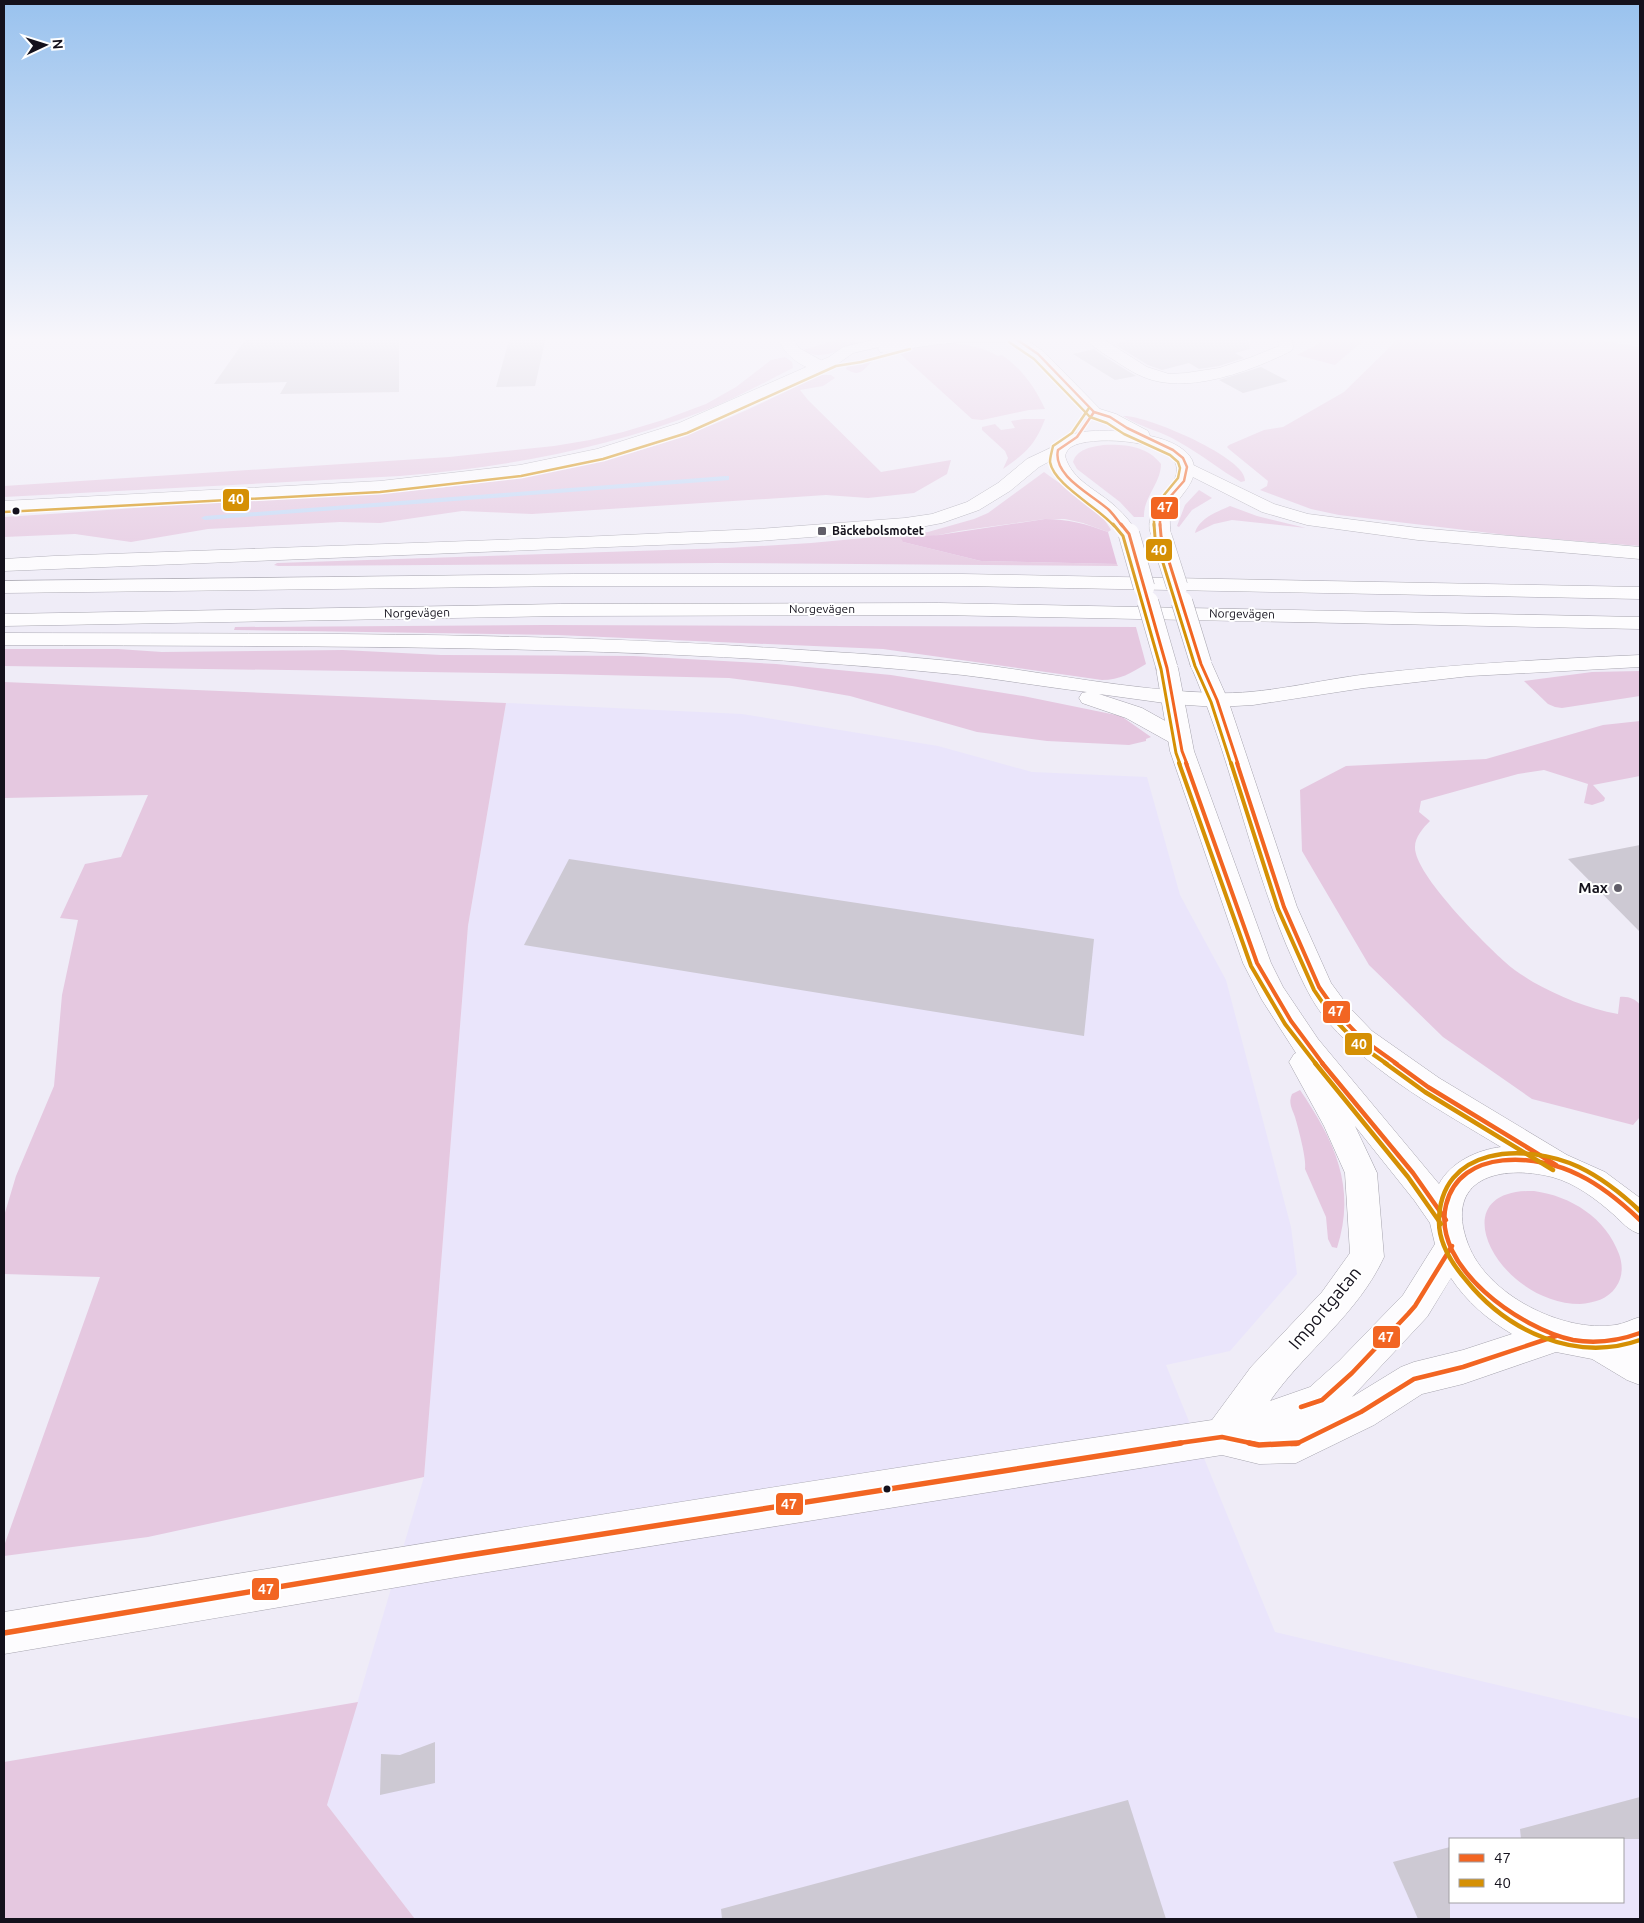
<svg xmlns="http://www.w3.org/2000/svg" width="1644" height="1923" viewBox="0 0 1644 1923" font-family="Ubuntu,sans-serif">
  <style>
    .built { fill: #eae5fb; fill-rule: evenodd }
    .green { fill: #e5c8e0 }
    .forest { fill: #e1b9da }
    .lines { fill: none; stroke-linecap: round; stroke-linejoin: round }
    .stream { fill: #c2d8f6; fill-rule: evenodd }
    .building { fill: #cdc9d3 }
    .street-casing { stroke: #a6a4ae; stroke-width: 1 }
    .secondary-casing { stroke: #a6a4ae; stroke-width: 1 }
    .highway-casing { stroke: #a6a4ae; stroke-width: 1 }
    .street { fill: #fdfcfe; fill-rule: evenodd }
    .secondary { fill: #fdfcfe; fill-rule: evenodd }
    .highway { fill: #fdfcfe; fill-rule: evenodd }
    .secondary-bridge-casing { stroke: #a6a4ae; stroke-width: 22; stroke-linecap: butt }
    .secondary-bridge { stroke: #fdfcfe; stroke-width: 21 }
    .bus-1-far4-casing { stroke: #fff; stroke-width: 5 }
    .bus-1-far3-casing { stroke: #fff; stroke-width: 6 }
    .bus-1-far2-casing { stroke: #fff; stroke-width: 8 }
    .bus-1-far1-casing { stroke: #fff; stroke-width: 8 }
    .bus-1-casing { stroke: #fff; stroke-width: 9 }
    .bus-2-far3-casing { stroke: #fff; stroke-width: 5 }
    .bus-2-far2-casing { stroke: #fff; stroke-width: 6 }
    .bus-2-far1-casing { stroke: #fff; stroke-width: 8 }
    .bus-2-casing { stroke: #fff; stroke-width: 8 }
    .bus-1-far4 { stroke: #f26522; stroke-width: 2.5 }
    .bus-1-far3 { stroke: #f26522; stroke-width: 3 }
    .bus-1-far2 { stroke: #f26522; stroke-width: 4 }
    .bus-1-far1 { stroke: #f26522; stroke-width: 4.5 }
    .bus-1 { stroke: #f26522; stroke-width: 5.5 }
    .bus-2-far3 { stroke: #d59004; stroke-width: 2.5 }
    .bus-2-far2 { stroke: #d59004; stroke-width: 3 }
    .bus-2-far1 { stroke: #d59004; stroke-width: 4 }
    .bus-2 { stroke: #d59004; stroke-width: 4.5 }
    .bus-dot { fill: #14111c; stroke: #fff; stroke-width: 2 }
    .poi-dot { fill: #615e69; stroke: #fff; stroke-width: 2 }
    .labels { text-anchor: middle; stroke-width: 4; stroke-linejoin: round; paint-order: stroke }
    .far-poi-label { font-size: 12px; font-weight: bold; fill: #14111c; stroke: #fff; text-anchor: start }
    .far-street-label { font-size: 12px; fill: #14111c; stroke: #fff }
    .poi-label { font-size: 15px; font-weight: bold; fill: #14111c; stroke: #fff; text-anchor: end }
    .near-street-label { font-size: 18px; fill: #14111c; stroke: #fff }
    .line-badge { stroke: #fff; stroke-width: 2 }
    .badge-label { font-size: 14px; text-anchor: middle; font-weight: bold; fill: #fff }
  </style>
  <rect width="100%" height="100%" fill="#efecf7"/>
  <path class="built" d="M506,703L742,714L938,746L1032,772L1147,777L1180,895L1226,980L1291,1227L1297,1274L1230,1351L1166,1365L1275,1632L1640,1719V1919H415L327,1805L424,1477L468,926ZM1450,1839H1623V1902H1450Z"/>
  <g class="green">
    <path d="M845,337L852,338L860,343C841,349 820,362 803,350Z"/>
    <polygon points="1308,337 1367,337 1335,365 1297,355 1320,343"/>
    <polygon points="1400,337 1581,337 1640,347 1640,546 1515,536 1339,515 1311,509 1260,490 1267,486 1268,481 1230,450 1227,447 1229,445 1264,430 1283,427 1344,392"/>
    <path d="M951,343C969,345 983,347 998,356L1002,355C1022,369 1035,387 1045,409L1029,410L982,420L972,419L898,352L910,348Z"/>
    <path d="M871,356L874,357V359C863,370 861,378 846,369L848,364Z"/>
    <path d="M785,357L792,362L793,368C763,383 733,400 701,412C604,449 502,468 400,476L4,497V486L449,457L554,446L590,440L623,432L663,420L706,404L736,387L771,360Z"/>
    <path d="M819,375H831L835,378L823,386L800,390L808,400L881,472L951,460L947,474L914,493L868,498L826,495L532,514L462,511L380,523L340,522L208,529L131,542L75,534L4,537V517C85,512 166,505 247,501C378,494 510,488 637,451C701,433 760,405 819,375Z"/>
    <path d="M1123,416C1144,414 1248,458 1245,481L1241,482C1220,470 1201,454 1179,442C1162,431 1141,428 1123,416Z"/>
    <path d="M1024,419H1045C1035,445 1026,453 1003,469L1008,458L1005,451L982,430V427L995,424L1001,430L1015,428L1011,421Z"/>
    <path d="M1103,445C1125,444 1147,446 1161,464C1161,483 1143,498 1144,517H1134L1120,502L1077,469L1073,462C1077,449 1091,447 1103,445Z"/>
    <path d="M1044,472C1064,487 1100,508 1111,530L1108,532L1083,523L1065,519H1045L959,531L903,542L981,561L1117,564L1118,566L717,563L278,566L274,565L277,563L727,548L811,543L928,532L974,519L988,513Z"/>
    <polygon points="1199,490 1212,498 1192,510 1179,527 1177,526 1185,505"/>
    <path d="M1230,506L1257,516L1306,528L1232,520L1214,524L1195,533C1199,518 1217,512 1230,506Z"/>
    <path d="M544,625L1136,627L1146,664C1131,673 1120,680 1102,680L883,649L557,635L234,630L235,627Z"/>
    <polygon points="4,649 118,649 162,652 343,650 441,655 633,656 776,664 891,675 1023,696 1121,716 1151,737 1146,739 1146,741 1129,745 1047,741 977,732 850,696 792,686 729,678 558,674 4,666"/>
    <polygon points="1640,671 1640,696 1562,708 1555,707 1548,704 1524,681 1592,672"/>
    <polygon points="4,682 506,703 468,926 424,1477 148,1537 4,1556 4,1546 100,1277 4,1274 4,1216 16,1176 54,1086 62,995 78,920 60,918 85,864 121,857 148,795 4,798"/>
    <path d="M1640,721V776L1593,785L1605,798L1604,801L1592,805L1584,803L1588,784L1544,770L1518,774L1421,801L1419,812L1430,821C1423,828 1415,837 1415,847C1414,874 1484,943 1505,962C1513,970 1524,976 1533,982C1559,996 1588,1009 1618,1014L1620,997C1628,996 1636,999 1640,1005V1117L1633,1125L1532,1099L1443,1037L1369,965L1302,851L1300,790L1346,766L1486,759L1603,725Z"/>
    <path d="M1300,1090C1334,1140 1357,1187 1337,1248L1332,1247L1328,1239L1326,1217L1305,1169C1307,1160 1298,1127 1295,1117C1292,1108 1288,1103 1292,1094Z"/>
    <path d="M1534,1191C1571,1196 1606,1218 1619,1254C1623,1265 1623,1277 1616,1287C1608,1299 1594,1303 1580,1304C1499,1304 1437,1188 1534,1191Z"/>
    <polygon points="358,1702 327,1805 415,1919 4,1919 4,1762"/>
  </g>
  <path class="forest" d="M1045,519C1068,519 1086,524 1108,532L1117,564L981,561L903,542L901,538L939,535Z"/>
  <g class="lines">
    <polygon class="stream" points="726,476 729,476 729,480 205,520 201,518 205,516"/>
  </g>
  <g class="building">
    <polygon points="247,337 399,337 399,392 280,394 287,382 214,384"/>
    <polygon points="510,337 546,337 535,386 496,387"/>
    <polygon points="1139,337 1248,337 1250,349 1235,353 1244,358 1219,366 1199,369 1189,363 1162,370 1148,365 1114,344 1140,337"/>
    <polygon points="1094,349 1105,357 1136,376 1115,380 1073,354"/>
    <polygon points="1261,367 1288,381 1243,393 1219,380"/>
    <polygon points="1640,845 1640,932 1568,859"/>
    <polygon points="569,859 1094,939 1084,1036 524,945"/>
    <polygon points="435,1742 435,1783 380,1795 381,1754 400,1755"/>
    <polygon points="1640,1797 1640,1839 1521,1839 1520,1829"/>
    <polygon points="1128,1800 1166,1919 722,1919 721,1909"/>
    <polygon points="1450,1847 1450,1919 1418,1919 1393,1862"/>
  </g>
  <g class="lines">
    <g class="street-casing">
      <g id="street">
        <path d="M778,337H792L799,348L826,363L829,366L826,369C808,374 782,355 778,337Z"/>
        <path d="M1085,337H1100L1147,367L1169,374L1186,373L1219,368L1252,357L1279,346L1277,337H1292L1293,348L1291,351C1253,370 1195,392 1152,380C1138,376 1126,368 1114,360C1104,354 1092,347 1085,337Z"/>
      </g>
    </g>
    <g class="secondary-casing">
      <g id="secondary">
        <path d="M886,337H910L909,339L922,337H1022L1043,351L1100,409L1116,414L1148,431L1150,436C1171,440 1205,454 1191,482C1186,492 1177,500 1172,510C1167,520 1173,532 1168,540L1161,542L1154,540C1133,509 1190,487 1174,460C1162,440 1090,435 1071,447C1068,449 1066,452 1065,456C1072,481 1098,490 1116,507C1125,515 1132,524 1138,534L1136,538C1132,539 1128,540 1124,538C1118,535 1112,523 1107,517C1086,497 1056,487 1047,456C1050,450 1053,444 1059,440C1076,429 1105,430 1124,432L1104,420L1088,415L1033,357L1009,341C994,344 981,341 966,342C939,343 912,348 885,353L880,352L878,349L879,347L853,353L839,363L691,431L607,457L520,475L380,491L4,511V501L380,481L520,465L597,449L679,423L829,357L843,347Z"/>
        <path d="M1201,658L1209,659L1212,664L1228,700L1297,907L1331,983L1348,1006L1372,1031L1439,1078L1567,1155L1605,1172L1640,1198V1234C1628,1230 1623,1223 1613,1214C1596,1199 1575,1183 1552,1177C1500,1164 1443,1178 1468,1244C1487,1295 1563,1333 1615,1325C1624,1324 1632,1319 1640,1317V1385L1627,1380L1592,1359L1556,1352L1463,1384L1422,1394L1374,1425L1296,1463L1259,1464L1222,1455L457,1577L4,1654V1612C406,1546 808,1480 1212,1420L1251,1367L1322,1292L1350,1253L1345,1173L1324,1126L1289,1062L1294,1054L1296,1053L1262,1000L1243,963L1170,751L1156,668L1159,663L1167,662L1175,663L1178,668L1194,751L1271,963L1283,987L1318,1039L1439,1184C1451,1162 1477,1150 1501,1147C1442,1111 1376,1076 1329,1023C1309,1000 1298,971 1286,944C1248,853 1230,755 1190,664L1193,659ZM1355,1126L1414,1200L1430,1223L1435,1244L1403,1295L1339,1361L1310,1387L1270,1401C1305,1351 1358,1314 1384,1257L1377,1173ZM1451,1278C1467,1302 1487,1319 1512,1334L1463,1350L1414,1362L1401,1367L1352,1397L1427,1317Z"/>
      </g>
    </g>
    <g class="highway-casing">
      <g id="highway">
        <polygon points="1059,444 1065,445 1067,449 1065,453 1039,467 1010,491 979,510 942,523 905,530 758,541 4,571 4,559 54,556 580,537 758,529 905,518 932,514 967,502 998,483 1027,459"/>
        <polygon points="1187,462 1274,504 1308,514 1418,528 1640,547 1640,559 1418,540 1307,525 1262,512 1181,471 1178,467 1181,463"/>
        <polygon points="574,574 962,574 1640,587 1640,599 962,586 574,586 4,593 4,581"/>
        <polygon points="939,603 1640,617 1640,629 939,615 560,616 4,626 4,614 560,604"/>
        <path d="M4,633C265,634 527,631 787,649C847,653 908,656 968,663C1049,673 1131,690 1213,693C1265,695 1317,680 1369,674C1459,664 1549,659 1640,655V667L1470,676L1364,688L1253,705L1217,707L1172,704L1099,694L1142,708L1187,733L1190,738L1187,743L1179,745L1171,743L1126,718L1082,703L1079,698L1082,693L1087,692C1046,687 1004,680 963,675C644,643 324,647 4,645Z"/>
      </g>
    </g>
    <use href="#street" class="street"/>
    <use href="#secondary" class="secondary"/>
    <use href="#highway" class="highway"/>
    <g class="secondary-bridge-casing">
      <g id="secondary-bridge">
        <polyline points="1129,534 1144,587"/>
        <polyline points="1161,536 1177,586"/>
        <polyline points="1148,602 1167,668"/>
        <polyline points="1182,602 1201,664"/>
      </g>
    </g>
    <use href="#secondary-bridge" class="secondary-bridge"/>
    <g class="bus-1-far4-casing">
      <g id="bus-1-far4">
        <polyline points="1013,337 1038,354 1094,412 1110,417 1127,428 1173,450 1183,458 1187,467 1184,481 1169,498 1160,518 1160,526"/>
        <path d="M1094,412L1077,437L1058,450C1052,476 1093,495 1109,510C1114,515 1118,521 1122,526"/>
      </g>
    </g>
    <g class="bus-1-far3-casing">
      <g id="bus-1-far3">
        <polyline points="1121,524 1129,534 1167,668 1182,751 1187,764"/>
        <polyline points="1160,524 1161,536 1201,664 1217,700 1238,764"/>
      </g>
    </g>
    <g class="bus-1-far2-casing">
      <g id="bus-1-far2">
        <polyline points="1186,763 1257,963 1291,1021 1323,1064"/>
        <polyline points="1237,763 1284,907 1319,987 1338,1014 1362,1039 1397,1064"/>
      </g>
    </g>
    <g class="bus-1-far1-casing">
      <g id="bus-1-far1">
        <polyline points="1322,1063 1413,1173 1446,1220"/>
        <polyline points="1395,1063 1428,1087 1556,1165"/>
        <path d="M1640,1220C1621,1202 1602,1186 1579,1175C1539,1154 1460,1147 1446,1205C1431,1267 1521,1329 1573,1340C1596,1344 1618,1341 1640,1333"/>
        <polyline points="1301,1407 1322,1400 1352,1373 1408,1314 1415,1306 1452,1246"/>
        <polyline points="1172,1444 1222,1437 1255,1444"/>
        <polyline points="1291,1444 1296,1444 1361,1412 1414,1379 1463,1367 1556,1336"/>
      </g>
    </g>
    <g class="bus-1-casing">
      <g id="bus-1">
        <polyline points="1249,1443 1259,1445 1298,1443"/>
        <polyline points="4,1633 457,1557 1181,1443"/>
      </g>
    </g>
    <g class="bus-2-far3-casing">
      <g id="bus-2-far3">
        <polyline points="1009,342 1034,359 1090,417 1107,423 1124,434 1170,455 1178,462 1180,468 1178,478 1164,495 1154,516 1154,526"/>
        <path d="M1089,408L1072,433L1053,446C1052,451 1050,457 1050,462C1054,485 1098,507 1114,526"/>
        <polyline points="4,512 380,492 521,476 603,459 687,433 836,366 861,362 910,349"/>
      </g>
    </g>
    <g class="bus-2-far2-casing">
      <g id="bus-2-far2">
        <polyline points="1113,524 1123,536 1161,669 1176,753 1180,764"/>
        <polyline points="1154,524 1155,537 1195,666 1211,702 1231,764"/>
      </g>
    </g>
    <g class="bus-2-far1-casing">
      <g id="bus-2-far1">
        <polyline points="1179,763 1251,966 1285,1024 1316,1064"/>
        <polyline points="1231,763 1278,909 1314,990 1333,1018 1358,1044 1387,1064"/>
      </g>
    </g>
    <g class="bus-2-casing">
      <g id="bus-2">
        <polyline points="1315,1063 1408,1177 1441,1224"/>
        <polyline points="1385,1063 1425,1092 1553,1170"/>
        <path d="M1640,1211C1621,1193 1602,1178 1579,1167C1525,1142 1439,1146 1439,1222C1439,1243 1453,1265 1466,1280C1507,1331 1575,1363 1640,1340"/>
      </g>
    </g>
    <use href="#bus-1-far4" class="bus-1-far4"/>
    <use href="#bus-1-far3" class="bus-1-far3"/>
    <use href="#bus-1-far2" class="bus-1-far2"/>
    <use href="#bus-1-far1" class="bus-1-far1"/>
    <use href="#bus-1" class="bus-1"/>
    <use href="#bus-2-far3" class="bus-2-far3"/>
    <use href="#bus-2-far2" class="bus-2-far2"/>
    <use href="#bus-2-far1" class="bus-2-far1"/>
    <use href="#bus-2" class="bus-2"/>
  </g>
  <linearGradient id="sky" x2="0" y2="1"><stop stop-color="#99c2ee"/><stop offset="0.56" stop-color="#f8f6fb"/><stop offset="1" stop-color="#f8f6fb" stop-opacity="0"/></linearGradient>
  <rect width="1644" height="606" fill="url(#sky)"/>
  <g class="bus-dot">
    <circle cx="16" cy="511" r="4.5"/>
    <circle cx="887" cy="1489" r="4.5"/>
  </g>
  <g class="poi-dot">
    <rect x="817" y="526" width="10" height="10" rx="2.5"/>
    <circle cx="1618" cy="888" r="5"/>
  </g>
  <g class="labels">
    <g class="far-poi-label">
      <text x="832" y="535">Bäckebolsmotet</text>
    </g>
    <g class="far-street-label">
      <text x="822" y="613">Norgevägen</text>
      <text transform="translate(417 613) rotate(-1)" y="4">Norgevägen</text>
      <text transform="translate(1242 614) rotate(1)" y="4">Norgevägen</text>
    </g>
    <g class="poi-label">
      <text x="1608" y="893">Max</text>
    </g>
    <g class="near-street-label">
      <text transform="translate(1325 1308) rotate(-50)" y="6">Importgatan</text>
    </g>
  </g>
  <g class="line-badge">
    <rect x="222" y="488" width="28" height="24" rx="5" fill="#d59004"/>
    <rect x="1150" y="496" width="29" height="24" rx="5" fill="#f26522"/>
    <rect x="1145" y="538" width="28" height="24" rx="5" fill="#d59004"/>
    <rect x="1322" y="1000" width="29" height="24" rx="5" fill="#f26522"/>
    <rect x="1344" y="1032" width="29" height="24" rx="5" fill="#d59004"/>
    <rect x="1372" y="1325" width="29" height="24" rx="5" fill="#f26522"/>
    <rect x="775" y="1492" width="29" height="24" rx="5" fill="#f26522"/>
    <rect x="251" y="1577" width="29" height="24" rx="5" fill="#f26522"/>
  </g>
  <g class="badge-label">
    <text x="236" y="504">40</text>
    <text x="1165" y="512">47</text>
    <text x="1159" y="555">40</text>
    <text x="1336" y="1016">47</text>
    <text x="1359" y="1049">40</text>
    <text x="1386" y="1342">47</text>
    <text x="789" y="1509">47</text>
    <text x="266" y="1594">47</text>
  </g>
  <rect width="1644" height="1923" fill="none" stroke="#14111c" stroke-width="10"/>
  <rect x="1449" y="1838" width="175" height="65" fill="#ffffff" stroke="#a1a0a4"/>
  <rect x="1459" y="1854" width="25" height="8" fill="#f26522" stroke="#a1a0a4"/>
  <text x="1494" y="1863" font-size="15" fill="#14111c">47</text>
  <rect x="1459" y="1879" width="25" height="8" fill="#d59004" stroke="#a1a0a4"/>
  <text x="1494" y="1888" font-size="15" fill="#14111c">40</text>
  <g transform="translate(45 45) rotate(86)" stroke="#ffffff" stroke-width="4" paint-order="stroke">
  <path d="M0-4L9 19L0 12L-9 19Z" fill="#14111c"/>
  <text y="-8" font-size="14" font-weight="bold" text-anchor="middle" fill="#14111c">N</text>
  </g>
</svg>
